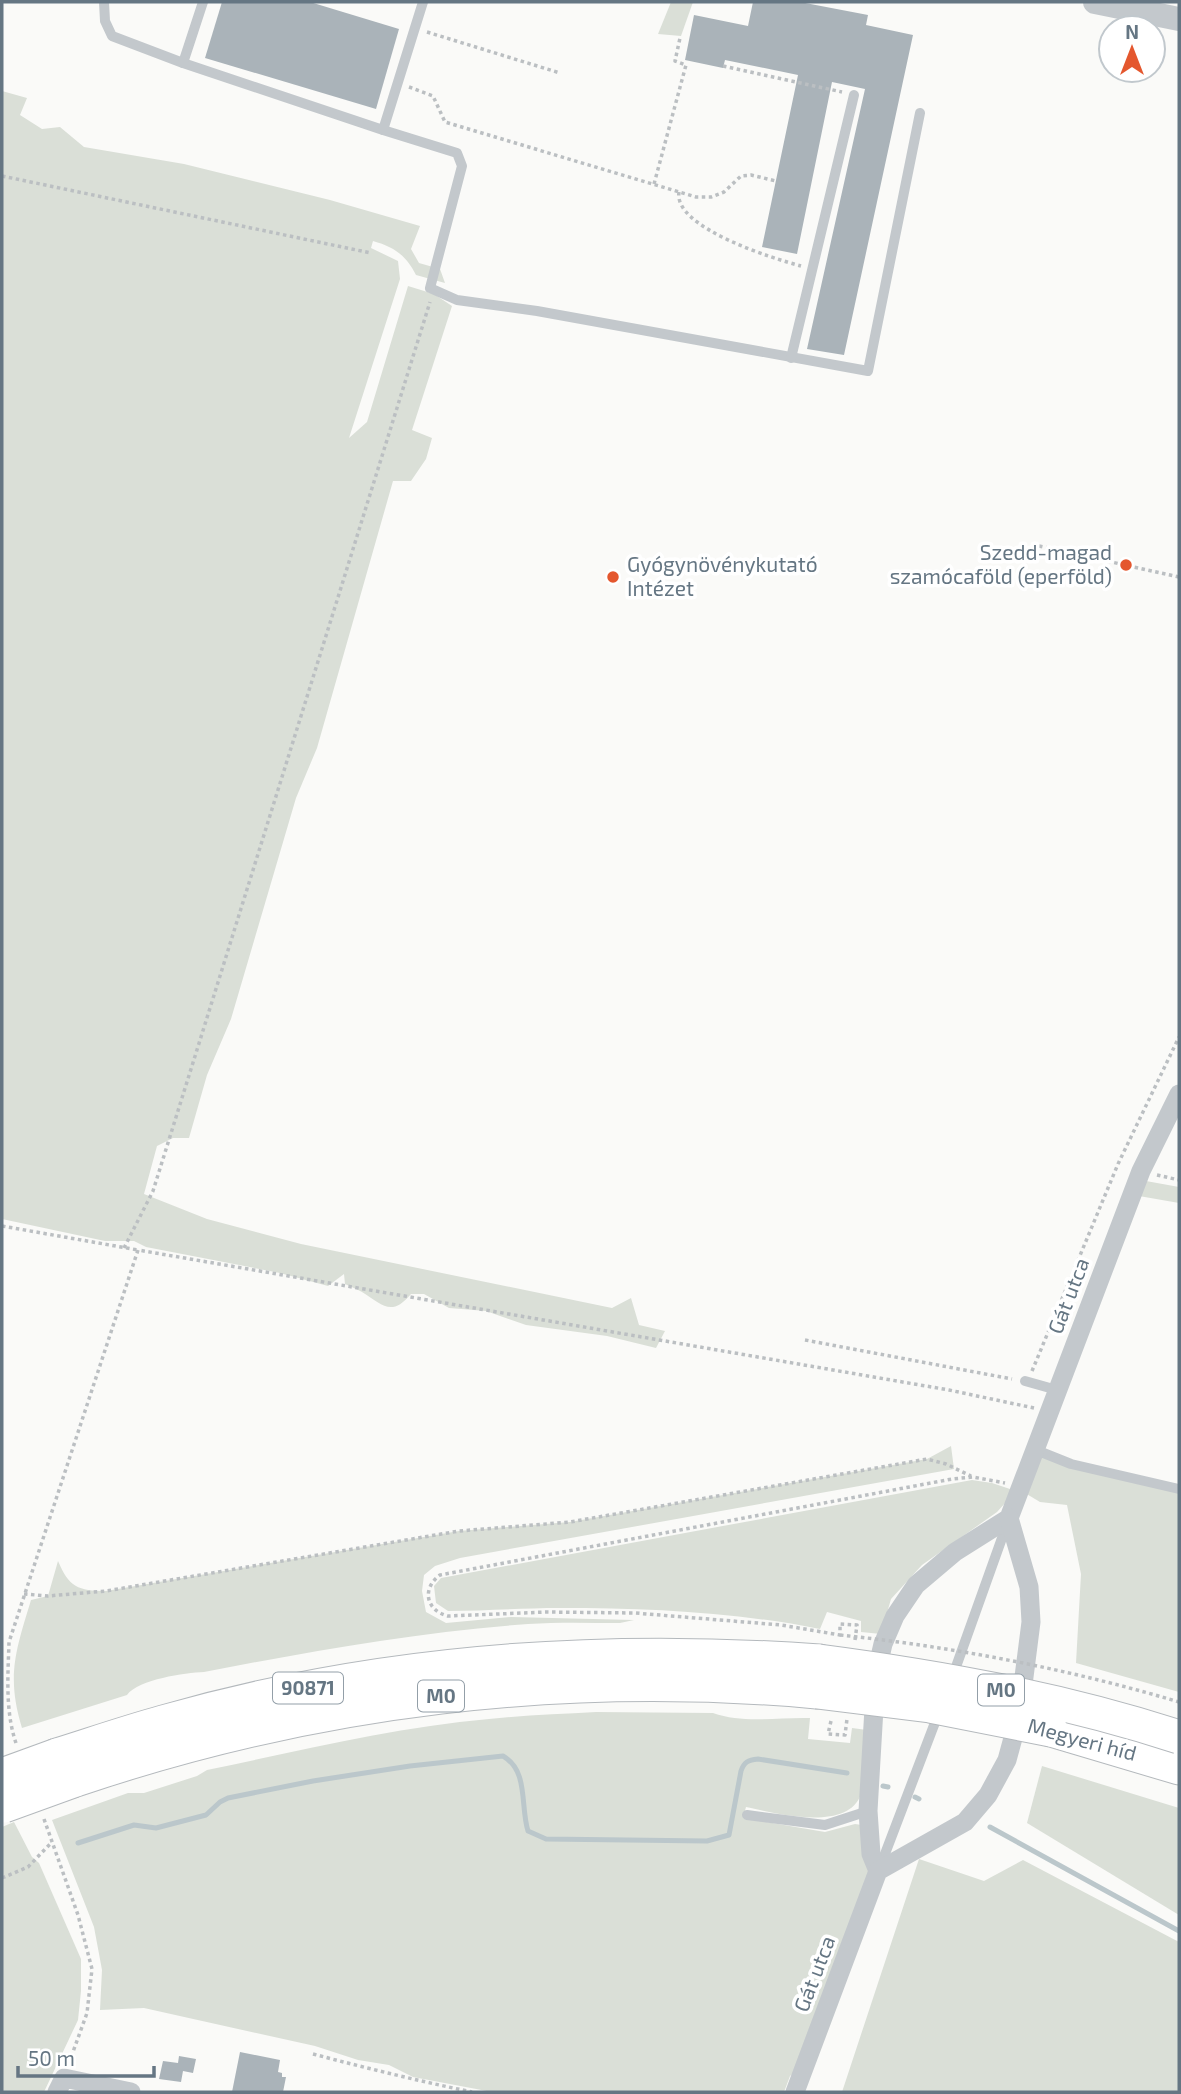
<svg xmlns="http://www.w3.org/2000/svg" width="1181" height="2094" viewBox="0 0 1181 2094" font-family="'Exo 2',sans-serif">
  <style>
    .green { fill: #dadfd7 }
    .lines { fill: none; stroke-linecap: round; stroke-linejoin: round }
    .stream { stroke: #bbc7cb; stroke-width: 5 }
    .building { fill: #aab3b9 }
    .trunk-casing { stroke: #b4b9bd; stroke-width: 35 }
    .path { stroke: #bbbfc2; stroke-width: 3.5; stroke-dasharray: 3.5 3.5; stroke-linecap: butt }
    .service { stroke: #c3c8cc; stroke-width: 10 }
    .minor { stroke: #c3c8cc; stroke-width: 19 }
    .tertiary { stroke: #c3c8cc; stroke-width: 24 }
    .trunk { stroke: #fff; stroke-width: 33 }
    .trunk-bridge-casing { stroke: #b4b9bd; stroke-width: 35; stroke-linecap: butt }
    .path-bridge { stroke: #bbbfc2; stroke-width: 3.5; stroke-dasharray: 3.5 3.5; stroke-linecap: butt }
    .trunk-bridge { stroke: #fff; stroke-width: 33 }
    .poi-dot { fill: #e4572e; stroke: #fff; stroke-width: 2.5 }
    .labels { text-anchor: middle; stroke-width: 7; stroke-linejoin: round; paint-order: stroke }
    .shield { fill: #fff; stroke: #939fa8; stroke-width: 2 }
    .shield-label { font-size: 19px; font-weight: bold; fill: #657683 }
    .poi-label { font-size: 21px; fill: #657683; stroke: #fff; text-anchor: end }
    .street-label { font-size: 21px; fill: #657683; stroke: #fff }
  </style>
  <rect width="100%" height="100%" fill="#fafaf8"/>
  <g class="green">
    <polygon points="671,2 693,2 681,36 658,34"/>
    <path d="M2,91L27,98L20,115L42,129L60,127L84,147L184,164L330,200L420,226L411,249L419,263L440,269L445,283L416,275C406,255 394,247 373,241L371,248L398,261L400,279L349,438L367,422L408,286L434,294L452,306L412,430L432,438L426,459L411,481H393L317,748L296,798L231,1019L207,1075L189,1138H173L157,1146L144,1194L207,1219L301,1244L612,1308L631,1298L639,1325L665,1331L656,1348L607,1336L526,1325L486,1311L449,1308L424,1294H411C391,1318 382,1304 362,1292C357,1289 351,1287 345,1284L344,1274L328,1286L280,1273L146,1247L134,1241H105L2,1219Z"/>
    <polygon points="1146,1181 1179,1187 1179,1203 1139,1196"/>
    <path d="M951,1446L954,1469L460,1558L435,1566L424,1575L422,1591L426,1612L446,1623L511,1617L634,1620L620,1623C589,1623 558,1622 528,1624C419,1632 312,1651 204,1672C185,1673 139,1679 127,1695L22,1728C6,1676 16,1650 31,1600L48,1596L58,1561C69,1587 78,1591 106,1591L459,1531L570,1522L927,1459Z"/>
    <polygon points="1036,1450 1179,1489 1179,1692 1076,1663 1081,1574 1067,1505 1040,1502 1020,1490"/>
    <path d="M972,1480L992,1483L1016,1491L997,1512L922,1565L891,1599L881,1634L861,1632V1621L827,1612L820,1629C735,1612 647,1608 560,1608C522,1608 485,1611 448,1611L436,1603L434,1586L441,1578Z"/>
    <path d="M596,1712L713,1713C744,1724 777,1717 810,1718L808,1739L850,1743L852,1728L867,1730C865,1749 866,1777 861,1794C848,1833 774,1813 746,1807L743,1818L825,1832L855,1824L862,1825L870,1871L797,2070L790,2076L784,2092H492L413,2077L389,2065L358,2060L315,2046L144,2008L100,2010L102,1970L94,1927L52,1820L128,1793H144L197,1776L207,1770C300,1751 395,1727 489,1719C525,1715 560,1714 596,1712Z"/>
    <polygon points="1042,1766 1179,1808 1179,1915 1027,1823"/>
    <polygon points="14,1822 32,1857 39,1863 81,1959 81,1991 78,2020 44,2092 2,2092 2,1827"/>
    <polygon points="919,1859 984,1881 1023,1860 1179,1942 1179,2092 842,2092"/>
  </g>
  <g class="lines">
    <g class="stream">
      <polyline points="883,1786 888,1787"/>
      <polyline points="915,1797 919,1799"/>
      <polyline points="990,1827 1179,1931"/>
      <path d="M78,1843L134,1825L156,1828L206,1815L220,1802L228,1798L313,1781L410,1766L503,1756C529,1771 520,1806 528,1831L546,1839L707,1841L729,1835L741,1771C744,1762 748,1760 758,1759L847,1773"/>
    </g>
  </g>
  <g class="building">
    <polygon points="222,2 310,2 399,29 376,109 205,58"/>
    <polygon points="753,2 800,2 868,15 866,25 913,35 844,355 807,349 865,89 832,82 797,254 762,247 798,75 725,60 723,68 685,60 694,15 748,26"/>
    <polygon points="240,2052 280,2060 278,2072 282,2073 282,2077 286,2077 283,2092 232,2092"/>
    <polygon points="179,2056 196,2059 193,2073 183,2071 181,2082 159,2079 163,2061 178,2063"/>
  </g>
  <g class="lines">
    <g class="trunk-casing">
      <g id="trunk">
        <polyline points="1051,1730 1179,1768"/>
        <path d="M57,1755C92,1744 127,1732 163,1722C376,1661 598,1645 819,1661"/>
        <path d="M73,1781C313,1699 565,1669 817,1692"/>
      </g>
    </g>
    <g class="path">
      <polyline points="427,32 560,73"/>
      <polyline points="723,66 842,92"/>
      <polyline points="409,87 433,96 445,122 696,197 711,197 724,192 741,176 751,175 776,181"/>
      <polyline points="2,176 371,253"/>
      <polyline points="654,184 686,65 675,61 680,38"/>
      <path d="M679,192C673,228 775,259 801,266"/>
      <polyline points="1039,546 1179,577"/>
      <polyline points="1157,1175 1179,1180"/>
      <polyline points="2,1226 138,1250"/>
      <polyline points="124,1248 153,1191 430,302"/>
      <polyline points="805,1340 1012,1379"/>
      <polyline points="1032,1371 1118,1164 1179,1037"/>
      <polyline points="24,1594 48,1596 106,1591 459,1531 570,1522 927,1459 946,1464 971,1476"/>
      <path d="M855,1640L857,1625L840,1624V1635L781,1625L635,1613L547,1612L448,1616C425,1610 422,1588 440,1575L952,1479L973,1477L1005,1483"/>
      <polyline points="831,1721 828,1734 845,1735 847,1719"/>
      <path d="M16,1743C5,1711 8,1675 9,1642L138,1250L949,1390L1034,1408"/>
      <polyline points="44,1819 78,1915 92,1969 87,2013 69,2063"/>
      <polyline points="2,1878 28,1867 52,1842"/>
      <path d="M313,2054C366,2068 419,2081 472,2092"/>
    </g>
    <g class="service">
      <polyline points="104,2 105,21 112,36 183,63 383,130"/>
      <polyline points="423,2 383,130 457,153 462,166 430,288 457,300 537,311 868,371 920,113"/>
      <polyline points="183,63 203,2"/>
      <polyline points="791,358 854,95"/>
      <polyline points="1025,1381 1057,1390"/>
      <polyline points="1036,1450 1071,1464 1179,1489"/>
      <polyline points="952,1678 1007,1524"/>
      <polyline points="747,1815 825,1825 868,1811"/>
      <polyline points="880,1867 939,1712"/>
    </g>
    <g class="minor">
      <polyline points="878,1871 871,1854 868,1811 876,1674 883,1644 895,1616 916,1585 955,1552 1009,1518 1141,1171 1179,1094"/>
      <polyline points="57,2092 64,2078 131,2092"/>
      <polyline points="795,2092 878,1871 965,1822 988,1795 1007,1760 1019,1716 1031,1622 1029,1587 1009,1518"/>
    </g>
    <polyline class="tertiary" points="1095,2 1179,19"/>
    <use href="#trunk" class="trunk"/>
    <g class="trunk-bridge-casing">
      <g id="trunk-bridge">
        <path d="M819,1661C941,1677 1062,1699 1179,1737"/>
        <polyline points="817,1692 930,1706 1051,1730"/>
        <polyline points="2,1775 57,1755"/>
        <polyline points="4,1806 73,1781"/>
      </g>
    </g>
    <path class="path-bridge" d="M840,1635C954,1647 1069,1669 1179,1702"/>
    <use href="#trunk-bridge" class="trunk-bridge"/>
  </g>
  <g class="poi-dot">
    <circle cx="1126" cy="565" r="7"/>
    <circle cx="613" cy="577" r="7"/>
  </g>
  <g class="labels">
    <g class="shield">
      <rect x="273" y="1672.5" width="70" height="31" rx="5"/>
      <rect x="978" y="1674.5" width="46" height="31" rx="5"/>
      <rect x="418" y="1680.5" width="46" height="31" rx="5"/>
    </g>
    <g class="shield-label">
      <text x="308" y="1695">90871</text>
      <text x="1001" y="1697">M0</text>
      <text x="441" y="1703">M0</text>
    </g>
    <g class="poi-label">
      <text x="1112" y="560">Szedd-magad<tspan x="1112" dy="24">szamócaföld (eperföld)</tspan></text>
      <text x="627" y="572" text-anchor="start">Gyógynövénykutató<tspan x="627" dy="24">Intézet</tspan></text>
    </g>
    <g class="street-label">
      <text transform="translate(1069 1296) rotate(-69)" y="7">Gát utca</text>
      <text transform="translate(1082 1740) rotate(15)" y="7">Megyeri híd</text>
      <text transform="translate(815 1974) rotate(-69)" y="7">Gát utca</text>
    </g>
  </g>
  <rect width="1181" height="2094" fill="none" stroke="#657683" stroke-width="7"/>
  <g transform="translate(1132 49)"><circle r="33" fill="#ffffff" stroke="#c1c8cd" stroke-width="2"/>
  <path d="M0-5L12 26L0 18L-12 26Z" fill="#e4572e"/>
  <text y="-10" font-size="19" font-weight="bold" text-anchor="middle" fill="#657683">N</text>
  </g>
  <path d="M18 2066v10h136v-10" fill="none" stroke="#657683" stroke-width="3.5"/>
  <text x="28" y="2066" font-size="21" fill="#657683" stroke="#ffffff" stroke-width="5" paint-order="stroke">50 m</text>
</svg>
